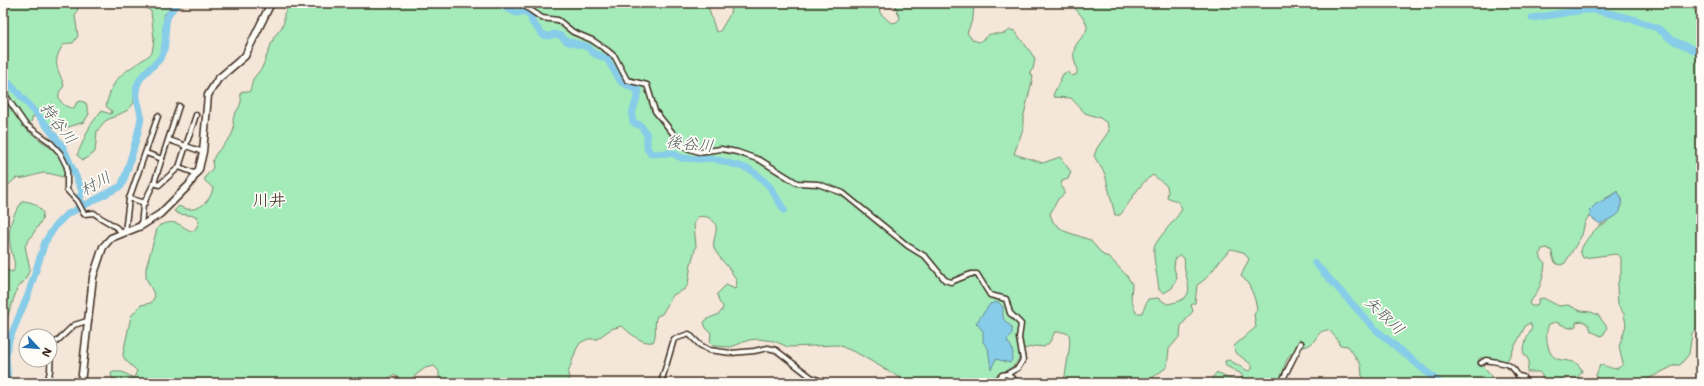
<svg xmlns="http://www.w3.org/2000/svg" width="1704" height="386" viewBox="0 0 1704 386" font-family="'Shantell Sans','Klee One',sans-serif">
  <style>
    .green { fill: #a4ebb9; stroke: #708a6c }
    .water { fill: #87cce8; stroke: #698b97 }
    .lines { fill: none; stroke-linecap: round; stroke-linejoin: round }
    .river { stroke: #87cce8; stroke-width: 7 }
    .minor-casing { stroke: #3b2a1e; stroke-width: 7 }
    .secondary-casing { stroke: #3b2a1e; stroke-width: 9 }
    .minor { stroke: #fdfcf7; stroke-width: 4 }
    .secondary { stroke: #fdfcf7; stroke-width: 6 }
    .labels { text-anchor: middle; stroke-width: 3.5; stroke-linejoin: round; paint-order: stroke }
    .water-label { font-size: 16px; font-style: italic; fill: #525b5b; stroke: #fdfcf7 }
    .quarter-label { font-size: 17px; fill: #3b2a1e; stroke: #fdfcf7 }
  </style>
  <rect width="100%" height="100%" fill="#f4e6d8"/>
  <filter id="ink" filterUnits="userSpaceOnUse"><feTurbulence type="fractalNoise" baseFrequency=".025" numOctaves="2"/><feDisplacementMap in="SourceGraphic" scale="8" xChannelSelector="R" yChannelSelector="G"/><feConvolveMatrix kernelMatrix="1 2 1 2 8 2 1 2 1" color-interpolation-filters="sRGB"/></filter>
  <g filter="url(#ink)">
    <g class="green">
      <path d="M3,3H80L75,16L78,36L73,43C66,43 63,44 60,50C52,66 60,71 64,86C62,89 59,91 59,94C57,102 68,109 74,108L77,102L81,101L86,103L89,114L84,122L59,130L33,116L28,131L56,152L66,169L63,177C57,176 51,173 44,173C34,174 26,180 16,178L3,190Z"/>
      <path d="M120,3H175L164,15L162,51L157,59L144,70L134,89V103L128,110L105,121L97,131L95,152L89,157L83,160L77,155L90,126L101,111L111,114L112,111L106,106C114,71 127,73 152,53L154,39L151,11L139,4Z"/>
      <path d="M290,3H707L716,32L720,31L729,16L733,3H879L880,13L891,23L897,22L900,18L894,3H913L921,7L926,3H974L973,18L967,33L973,40L979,42L990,34C998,33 1003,36 1010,30L1015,31C1021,41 1029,48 1035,59L1033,69L1030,72L1033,77L1023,119V129L1014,154L1043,163L1060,157L1071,172L1068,179L1062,181L1061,186L1064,189V194L1058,199L1050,214L1053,222L1064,231L1090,240L1103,255L1109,257L1127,276L1132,284L1131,298L1136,313H1142L1148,299L1158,298L1167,304C1192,300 1191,292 1185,271C1184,268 1185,262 1184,258L1180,255L1175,259L1174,268L1177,278L1172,288L1164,293L1159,290C1158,278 1153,260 1154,249C1154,241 1177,219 1182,209C1178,199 1174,201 1167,197L1168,192L1167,186L1153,175C1138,184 1131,202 1120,215H1115L1105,174L1094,156L1097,148L1109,131L1107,123L1100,118L1085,113L1071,98L1054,97L1053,95L1063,74L1067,72L1072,76L1077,74C1078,64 1071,61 1075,47C1078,40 1088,33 1087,26C1085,17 1076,12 1072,3H1688C1695,7 1695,15 1701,19V324L1692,333L1689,354L1680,365H1675L1646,380V383L1634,381L1629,383H1598L1596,375L1600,365C1610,366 1615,373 1623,364L1619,347L1626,325L1624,314L1618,305L1617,286L1621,273V257L1616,254L1583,258L1580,251C1585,241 1595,226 1606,223L1620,202L1618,192L1606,198L1591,213L1585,222L1582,235L1565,263L1561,265C1553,264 1553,258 1552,251L1547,248L1542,249L1540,254L1542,260L1545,263C1544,277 1539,293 1529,303L1531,306H1537L1539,299L1543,298L1559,306L1568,305L1581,311L1591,312L1598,315L1607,327L1604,334L1601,336L1591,331L1589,325L1583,321L1576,322V326L1569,328L1556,322L1549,324C1546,332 1546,337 1548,346C1553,370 1575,352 1582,371L1577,379C1568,375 1564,381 1556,383C1551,384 1546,383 1542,383V375L1539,372H1527L1529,361L1523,352L1527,337L1532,327L1530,323L1526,325L1507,361C1497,362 1489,357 1480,358L1478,361L1491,376L1492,383H1369L1362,376L1361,365L1348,346L1339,345L1338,340L1329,330C1318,330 1319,336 1313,342C1309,347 1301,347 1296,350C1285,356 1282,372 1282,383H1217L1212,378L1217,372C1226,378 1234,383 1243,377L1240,373L1226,366L1225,361L1229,360L1248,371L1252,369V365L1235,352L1234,346L1256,327L1254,315L1257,309C1255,297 1250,283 1241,276L1249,259L1243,252L1231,249C1217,260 1212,277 1197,285L1195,303L1191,305L1193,311L1181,326L1180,336L1169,349L1167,367L1152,378L1153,383H1121L1118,380L1112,383H1064C1065,371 1072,343 1069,334L1063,332H1055L1049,343L1044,347L1035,346L1020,350C1021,371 1001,367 993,383H909L857,353L838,345L788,347L774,341L758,339L749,340L731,347L713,346L710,343L711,333L706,328L704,322C711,314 722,318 723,306L719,302L717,294L726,285L735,289L737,283C733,270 723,263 716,252C708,242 723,229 712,220C708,216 702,216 697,217L694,225L696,246L691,264L688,284L685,289L673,295L662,314L657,316C653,324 658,333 653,342C641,344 630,333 622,326L611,329L597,339H588L580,343L576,350L568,373L570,383H468L461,379C454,382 446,386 439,381V371L434,366L425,368L407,382L394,375L380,383H115L111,375L112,372H122L134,378L137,371C133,366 123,361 123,354L131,316L141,305L151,303L155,296L146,278V268L157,229L160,225C178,219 178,225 191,231H194L199,223L196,216L179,214L174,211L179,206C194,215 210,204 213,188L205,181V177L213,168C209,154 227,145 232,134C235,128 233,125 233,119C234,113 240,108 241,102C242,97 239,96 242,91L248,92L250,91L253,79L262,68L274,37L282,27L284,22V14Z"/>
      <path d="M23,201C33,202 37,204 43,213L42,220L25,246L30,269L25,280L17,289L3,330V269L13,272C16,265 14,261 12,254C7,232 9,219 23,201Z"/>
    </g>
    <g class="water">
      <polygon points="1617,191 1622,198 1620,212 1616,216 1600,224 1589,216 1591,213 1589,211 1596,204 1615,194"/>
      <path d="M998,302L1003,307C1002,319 1003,320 1012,327V334L1007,341C1013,348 1015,354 1010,363L996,359L991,369L988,348L983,342V331L976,323L990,304Z"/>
    </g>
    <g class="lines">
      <g class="river">
        <polyline points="504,3 505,7 517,13 525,11 531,17 532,22 543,35 549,36 554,34 561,36 566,41 588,47 593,53 607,59 621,82 639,91 632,114 633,122 641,126 647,135 647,148 651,154 672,153 682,158 700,159 711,158 749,169 759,176 770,187 784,210"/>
        <polyline points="1532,18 1583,10 1596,10 1636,20 1659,29 1672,40 1701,53"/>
        <polyline points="9,83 42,120 63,147 83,193 78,198 83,206"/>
        <polyline points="1315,263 1375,329 1440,383"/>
        <path d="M8,383L6,356L9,340L28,295L45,242L56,225L66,215L121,186C126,177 141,125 141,116C140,106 134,96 137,86C141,70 161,65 164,50C168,30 160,17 179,3"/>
      </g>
      <g class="minor-casing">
        <g id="minor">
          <polyline points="520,3 542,18 558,20 573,32 592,40 608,51 615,57 627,80 647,85 655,111 684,147 699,152 721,149 737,152 760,160 797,183 818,184 843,193 908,246 926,257 945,280 951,282 971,274 977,274 990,295 1006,299 1010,313 1021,324 1019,338 1023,360 1018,368 1007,374 1002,375 994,383"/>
          <path d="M3,92L25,124L50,142L60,153L67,167V190L77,201L84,214L94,213C103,221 114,223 122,233"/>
          <polyline points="169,140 203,152"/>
          <polyline points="146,153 162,159"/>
          <polyline points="179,167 197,174"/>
          <polyline points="154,183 159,185 179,167 196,115"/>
          <polyline points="129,198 145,203"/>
          <polyline points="141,226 143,205 154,183 179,106"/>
          <polyline points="125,232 129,199 158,116"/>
          <path d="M1481,363L1486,360C1500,363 1511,361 1518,376L1523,377L1526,383"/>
          <polyline points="1007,374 1018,383"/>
          <polyline points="47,383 50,371 51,347 74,325 87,321"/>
          <polyline points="661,383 674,339 689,334 700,345 709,350 731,353 754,351 768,348 776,350 811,377 826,383"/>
          <polyline points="1281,383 1301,343"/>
        </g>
      </g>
      <g class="secondary-casing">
        <polyline id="secondary" points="81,383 93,277 103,247 111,238 141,226 160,214 189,185 199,169 203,152 208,95 218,79 245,56 271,3"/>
      </g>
      <use href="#minor" class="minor"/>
      <use href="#secondary" class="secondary"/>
    </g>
  </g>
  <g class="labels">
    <g class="water-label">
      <text transform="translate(59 123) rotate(52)" y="6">持谷川</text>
      <text transform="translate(690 143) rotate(6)" y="6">後谷川</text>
      <text transform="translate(95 183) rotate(-29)" y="6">村川</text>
      <text transform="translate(1385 315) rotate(44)" y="6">矢取川</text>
    </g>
    <g class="quarter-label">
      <text x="269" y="206">川井</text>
    </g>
  </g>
  <rect width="1704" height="386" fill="none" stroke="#fdfcf7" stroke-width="16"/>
  <rect x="8" y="8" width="1688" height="370" fill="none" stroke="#3b2a1e" stroke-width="1.5" filter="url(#ink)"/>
  <g transform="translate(38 348) rotate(116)"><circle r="19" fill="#fdfcf7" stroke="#afa8a0"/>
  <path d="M0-3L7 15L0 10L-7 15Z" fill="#1f6fb2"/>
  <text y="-6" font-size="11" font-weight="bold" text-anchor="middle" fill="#3b2a1e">N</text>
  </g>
</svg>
